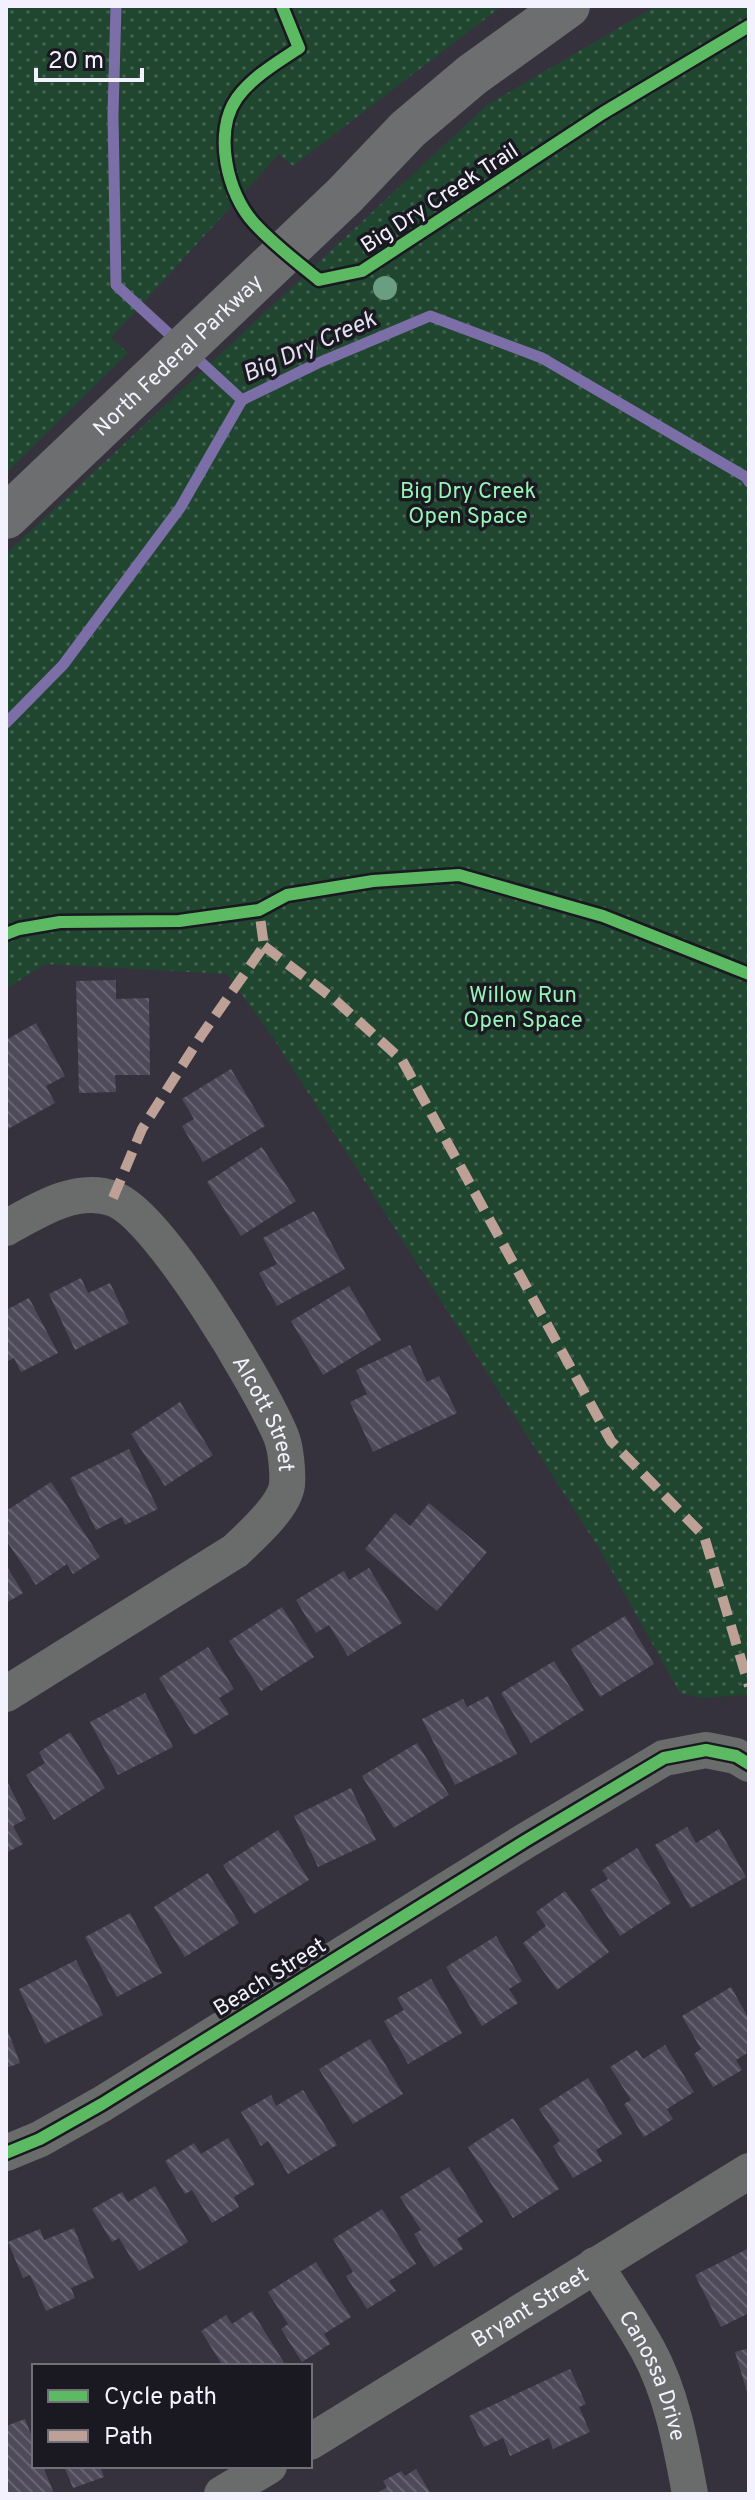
<svg xmlns="http://www.w3.org/2000/svg" width="755" height="2500" viewBox="0 0 755 2500" font-family="Overpass,sans-serif">
  <style>
    .park { fill: url(#park-dots) }
    .lines { fill: none; stroke-linecap: round; stroke-linejoin: round }
    .stream { stroke: #7c6ea7; stroke-width: 11 }
    .building { fill: url(#building-back-hatch) }
    .street { stroke: #696c6b; stroke-width: 36 }
    .secondary { stroke: #6c6e6f; stroke-width: 44 }
    .quiet { stroke: #bda197; stroke-width: 10; stroke-dasharray: 20 10; stroke-linecap: butt }
    .cycleway-casing { stroke: #1a1820; stroke-width: 17 }
    .cycleway { stroke: #5cba63; stroke-width: 12 }
    .tree { fill: #6b9d80 }
    .labels { text-anchor: middle; stroke-width: 7; stroke-linejoin: round; paint-order: stroke }
    .street-label { font-size: 22px; fill: #f3f1fd; stroke: #1a1820 }
    .park-label { font-size: 22px; fill: #97f4b6; stroke: #1a1820 }
    .water-label { font-size: 24px; font-style: italic; fill: #e5e1f3; stroke: #1a1820 }
  </style>
  <defs>
    <pattern id="park-dots" width="8" height="8" patternUnits="userSpaceOnUse" patternTransform="scale(2)"><rect width="8" height="8" fill="#204630"/><path d="M2 2h.1M6 6h.1" fill="none" stroke="#41614f" stroke-width="1.8" stroke-linecap="round"/></pattern>
    <pattern id="building-back-hatch" width="6" height="6" patternUnits="userSpaceOnUse" patternTransform="scale(2)"><rect width="6" height="6" fill="#4e4a5a"/><path d="M-1 5l2 2M0 0l6 6M5-1l2 2" fill="none" stroke="#686573"/></pattern>
  </defs>
  <rect width="100%" height="100%" fill="#35323d"/>
  <g class="park">
    <polygon points="6,6 502,6 293,166 279,154 111,338 128,353 6,473"/>
    <polygon points="656,6 749,6 749,1697 745,1695 703,1698 680,1693 600,1550 272,1036 227,974 45,964 6,989 6,554 487,105"/>
  </g>
  <g class="lines">
    <g class="stream">
      <polyline points="116,6 113,115 116,285 179,343"/>
      <polyline points="192,354 242,400 318,363 430,316 542,358 746,477 749,482"/>
      <polyline points="6,723 63,665 180,508 242,400"/>
    </g>
  </g>
  <g class="building">
    <polygon points="116,980 116,999 149,998 150,1075 115,1075 116,1092 79,1093 76,981"/>
    <polygon points="36,1023 65,1076 46,1086 55,1103 6,1130 6,1040"/>
    <polygon points="231,1069 265,1126 203,1162 182,1126 194,1119 182,1099"/>
    <polygon points="262,1147 296,1201 241,1236 207,1182"/>
    <polygon points="314,1211 345,1269 277,1306 259,1273 277,1264 263,1238"/>
    <polygon points="81,1278 88,1293 110,1283 129,1323 75,1350 49,1294"/>
    <polygon points="349,1286 381,1340 323,1375 291,1321"/>
    <polygon points="29,1298 58,1353 21,1372 14,1358 6,1362 6,1310"/>
    <polygon points="410,1345 427,1382 439,1376 457,1413 373,1452 350,1402 367,1394 356,1370"/>
    <polygon points="180,1402 213,1455 165,1486 131,1434"/>
    <polygon points="129,1449 158,1509 125,1525 122,1517 96,1530 70,1478"/>
    <polygon points="51,1482 100,1557 73,1574 67,1564 36,1585 6,1540 6,1511"/>
    <polygon points="429,1503 487,1552 437,1611 365,1549 395,1513 410,1526"/>
    <polygon points="6,1565 23,1593 6,1603"/>
    <polygon points="369,1568 402,1623 348,1656 329,1625 316,1633 296,1600 344,1571 349,1580"/>
    <polygon points="282,1607 314,1657 261,1691 229,1641"/>
    <polygon points="625,1616 654,1664 600,1697 571,1649"/>
    <polygon points="208,1647 234,1689 219,1698 229,1714 194,1735 159,1678"/>
    <polygon points="554,1661 584,1710 531,1743 501,1693"/>
    <polygon points="145,1693 173,1747 118,1775 90,1722"/>
    <polygon points="488,1696 517,1754 455,1785 422,1719 463,1699 467,1707"/>
    <polygon points="70,1732 105,1788 54,1820 26,1775 45,1763 39,1752"/>
    <polygon points="417,1743 449,1795 394,1828 362,1776"/>
    <polygon points="6,1779 26,1819 13,1826 23,1844 6,1853"/>
    <polygon points="351,1788 376,1840 318,1867 294,1816"/>
    <polygon points="687,1827 696,1843 719,1829 746,1877 691,1908 655,1845"/>
    <polygon points="278,1830 309,1880 254,1914 223,1865"/>
    <polygon points="637,1848 671,1903 620,1936 590,1890 608,1879 602,1870"/>
    <polygon points="208,1873 239,1923 185,1957 154,1907"/>
    <polygon points="565,1891 609,1952 557,1990 523,1943 546,1926 536,1912"/>
    <polygon points="130,1913 162,1973 117,1997 85,1937"/>
    <polygon points="496,1936 522,1981 509,1989 518,2003 482,2026 446,1967"/>
    <polygon points="76,1960 103,2015 45,2044 19,1989"/>
    <polygon points="431,1979 462,2033 408,2064 384,2021 404,2010 397,1998"/>
    <polygon points="731,1987 749,2019 749,2052 736,2060 742,2070 713,2087 694,2054 701,2049 682,2016"/>
    <polygon points="6,2026 20,2063 6,2068"/>
    <polygon points="370,2039 403,2094 353,2124 319,2069"/>
    <polygon points="665,2045 694,2092 667,2109 673,2119 644,2137 624,2104 631,2100 610,2067 637,2050 643,2059"/>
    <polygon points="588,2078 622,2134 596,2150 602,2161 573,2178 553,2146 560,2141 539,2109"/>
    <polygon points="303,2090 337,2145 288,2174 268,2141 261,2146 241,2112 271,2095 276,2106"/>
    <polygon points="513,2118 559,2189 513,2218 468,2147"/>
    <polygon points="228,2138 255,2184 234,2197 239,2207 212,2223 192,2190 185,2194 165,2161 194,2143 201,2154"/>
    <polygon points="449,2167 483,2222 457,2239 463,2249 434,2267 414,2234 421,2230 400,2197"/>
    <polygon points="155,2186 188,2242 139,2271 119,2238 112,2242 92,2209 122,2192 128,2202"/>
    <polygon points="382,2209 416,2264 389,2281 396,2291 367,2309 346,2276 353,2272 333,2239"/>
    <polygon points="74,2228 94,2278 71,2288 75,2298 46,2311 30,2275 23,2278 8,2242 40,2229 44,2240"/>
    <polygon points="749,2248 749,2313 721,2327 695,2275"/>
    <polygon points="316,2262 351,2317 324,2334 330,2344 302,2362 281,2329 288,2324 268,2292"/>
    <polygon points="252,2311 286,2366 223,2366 201,2331 226,2315 232,2324"/>
    <polygon points="749,2348 749,2395 748,2395 735,2352"/>
    <polygon points="570,2369 586,2404 579,2407 590,2432 553,2449 549,2438 510,2456 503,2438 484,2447 469,2416"/>
    <polygon points="25,2419 34,2442 34,2466 43,2466 54,2494 6,2494 6,2426"/>
    <polygon points="64,2466 100,2466 104,2477 73,2488"/>
    <polygon points="416,2469 431,2494 376,2494 387,2487 383,2481 401,2471 405,2476"/>
  </g>
  <g class="lines">
    <g class="street">
      <path id="s1" d="M6,1228C38,1210 77,1185 114,1199C160,1216 261,1388 281,1436C286,1448 288,1472 287,1485C284,1507 251,1536 235,1551L6,1694"/>
      <polyline points="6,2153 40,2139 102,2104 525,1841 664,1758 706,1750 736,1756 749,1764"/>
      <path id="s2" d="M595,2265C613,2293 632,2321 648,2350C672,2394 681,2445 690,2494"/>
      <path id="s3" d="M310,2442L749,2171"/>
      <polyline points="222,2494 269,2466"/>
    </g>
    <path class="secondary" id="s4" d="M6,517L344,196L408,129L472,75L568,6"/>
    <g class="quiet">
      <polyline points="264,946 335,1000 402,1060 611,1441 704,1536 749,1686"/>
      <polyline points="113,1198 142,1129 201,1036 264,946 259,910"/>
    </g>
    <g class="cycleway-casing">
      <g id="cycleway">
        <path d="M282,6L299,48C278,62 252,77 237,98C213,132 227,194 254,223C273,244 297,262 319,280L362,271L603,113L749,26"/>
        <polyline points="6,934 19,929 60,922 179,921 259,910 287,895 373,881 459,875 603,916 749,974"/>
        <polyline points="6,2153 40,2139 102,2104 525,1841 664,1758 706,1750 736,1756 749,1764"/>
      </g>
    </g>
    <use href="#cycleway" class="cycleway"/>
  </g>
  <circle class="tree" cx="385" cy="288" r="12"/>
  <g class="labels">
    <g class="street-label">
      <text transform="translate(439 197) rotate(-33)" y="8">Big Dry Creek Trail</text>
      <text dy="8" stroke="none"><textPath href="#s4" startOffset="236">North Federal Parkway</textPath></text>
      <text dy="8" stroke="none"><textPath href="#s1" startOffset="382">Alcott Street</textPath></text>
      <text transform="translate(269 1976) rotate(-32)" y="8">Beach Street</text>
      <text dy="8" stroke="none"><textPath href="#s3" startOffset="258">Bryant Street</textPath></text>
      <text dy="8" stroke="none"><textPath href="#s2" startOffset="126">Canossa Drive</textPath></text>
    </g>
    <g class="park-label">
      <text x="468" y="498">Big Dry Creek<tspan x="468" dy="25">Open Space</tspan></text>
      <text x="523" y="1002">Willow Run<tspan x="523" dy="25">Open Space</tspan></text>
    </g>
    <g class="water-label">
      <text transform="translate(309 346) rotate(-24)" y="8">Big Dry Creek</text>
    </g>
  </g>
  <rect width="755" height="2500" fill="none" stroke="#f3f1fd" stroke-width="16"/>
  <rect x="32" y="2364" width="280" height="104" fill="#1a1820" stroke="#716f78" stroke-width="2"/>
  <rect x="48" y="2390" width="40" height="12" fill="#5cba63" stroke="#716f78" stroke-width="2"/>
  <text x="104" y="2404" font-size="24" fill="#f3f1fd">Cycle path</text>
  <rect x="48" y="2430" width="40" height="12" fill="#bda197" stroke="#716f78" stroke-width="2"/>
  <text x="104" y="2444" font-size="24" fill="#f3f1fd">Path</text>
  <path d="M36 68v12h106v-12" fill="none" stroke="#f3f1fd" stroke-width="4"/>
  <text x="48" y="68" font-size="24" fill="#f3f1fd" stroke="#1a1820" stroke-width="6" paint-order="stroke">20 m</text>
</svg>
